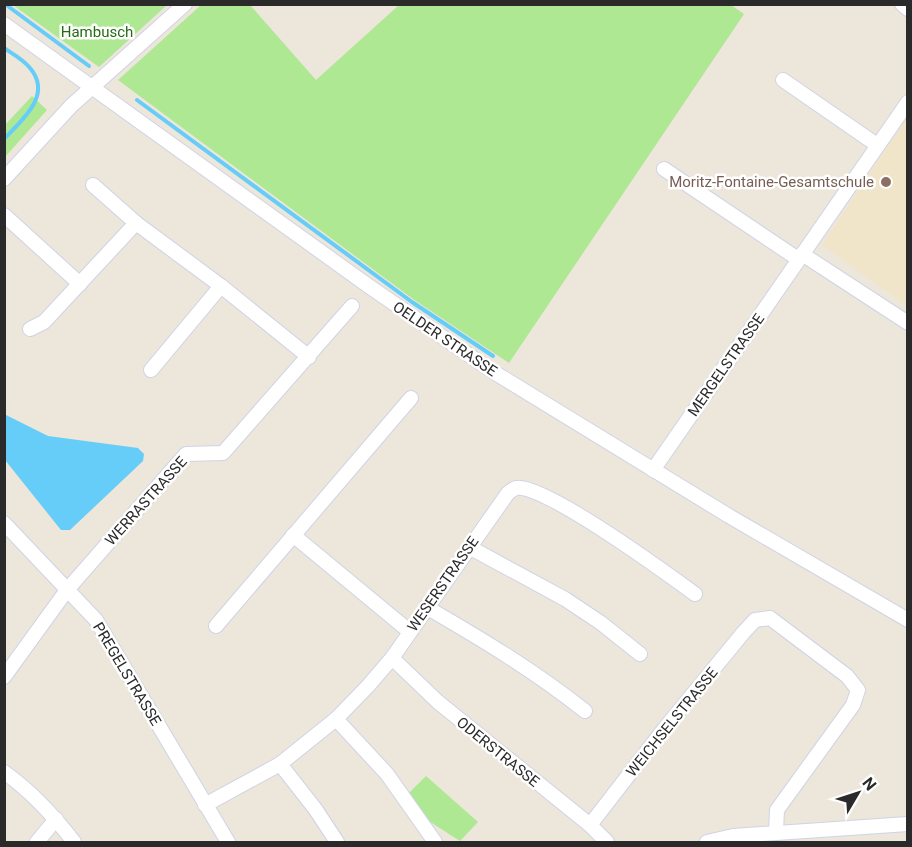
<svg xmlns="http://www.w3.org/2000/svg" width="912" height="847" viewBox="0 0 912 847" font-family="Roboto,sans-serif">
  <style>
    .education { fill: #f0e5c9 }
    .green { fill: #aee893 }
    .water { fill: #65cdf8 }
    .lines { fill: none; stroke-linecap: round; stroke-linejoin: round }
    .stream { stroke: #65cdf8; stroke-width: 4 }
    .minor-casing { stroke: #d0d3e4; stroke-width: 16 }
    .minor { stroke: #fff; stroke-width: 14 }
    .education-dot { fill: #8d6e63; stroke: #fff; stroke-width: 2 }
    .labels { text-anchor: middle; stroke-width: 5; stroke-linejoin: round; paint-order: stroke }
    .park-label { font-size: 15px; fill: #246d14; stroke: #fff }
    .education-label { font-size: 15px; fill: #785e54; stroke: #fff; text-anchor: end }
    .street-label { font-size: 15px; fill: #2a2a2a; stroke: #fff }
  </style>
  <rect width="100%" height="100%" fill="#ede6db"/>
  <polygon class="education" points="907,118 908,306 907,306 822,245"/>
  <g class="green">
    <polygon points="13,5 167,5 99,67"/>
    <polygon points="731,5 744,14 509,363 413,299 118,80 201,5 250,5 316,80 399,5"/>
    <polygon points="32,96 47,110 5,157 5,125"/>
    <polygon points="426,776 478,822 460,841 424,818 407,795"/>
  </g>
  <polygon class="water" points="4,414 48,436 138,448 144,454 143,461 70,530 61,530 5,460"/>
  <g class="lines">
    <g class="stream">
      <polyline points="5,4 89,66"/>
      <path d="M4,48C13,54 24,60 30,68C53,95 22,120 4,139"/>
      <polyline points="137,100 412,302 493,356"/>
    </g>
    <g class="minor-casing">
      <g id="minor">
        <polyline points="902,4 908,9"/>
        <polyline points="4,24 370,287 492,371 729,516 908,620"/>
        <polyline points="783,80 877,145"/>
        <polyline points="664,169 798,259"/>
        <polyline points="4,179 71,106 185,4"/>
        <polyline points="93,185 136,223 221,286 309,357"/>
        <polyline points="4,215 80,284"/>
        <polyline points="802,254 908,323"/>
        <polyline points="30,329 44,322 136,223"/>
        <polyline points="151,370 221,286"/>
        <polyline points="653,470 908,102"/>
        <polyline points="4,523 96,620 228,842"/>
        <polyline points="293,535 409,631"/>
        <polyline points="469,547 565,599 601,623 640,654"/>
        <path d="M426,607C483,640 533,670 585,711"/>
        <polyline points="216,626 411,398"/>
        <polyline points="392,658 438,702 590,825 607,842"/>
        <polyline points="4,677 67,590 186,454 223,453 352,306"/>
        <polyline points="336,719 387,774 435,842"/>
        <polyline points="280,764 316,810 337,842"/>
        <path d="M4,772C32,792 54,816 74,842"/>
        <path d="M205,805L280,764L336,719L368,686L392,658L508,493C511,491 513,489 516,488C542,482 669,575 695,594"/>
        <polyline points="590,825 665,728 743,633 755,620 770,618 847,676 858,690 853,705 777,810 776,832"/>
        <polyline points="37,842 56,819"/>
        <polyline points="707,842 733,836 908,824"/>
      </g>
    </g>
    <use href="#minor" class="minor"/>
  </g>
  <circle class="education-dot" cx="886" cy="182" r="6"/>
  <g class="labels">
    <g class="park-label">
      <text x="97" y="37">Hambusch</text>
    </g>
    <g class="education-label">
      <text x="874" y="187">Moritz-Fontaine-Gesamtschule</text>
    </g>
    <g class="street-label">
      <text transform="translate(445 339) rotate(34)" y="5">OELDER STRASSE</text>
      <text transform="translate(726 365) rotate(-55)" y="5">MERGELSTRASSE</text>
      <text transform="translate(146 501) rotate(-48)" y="5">WERRASTRASSE</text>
      <text transform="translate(443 584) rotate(-55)" y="5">WESERSTRASSE</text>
      <text transform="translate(127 674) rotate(59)" y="5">PREGELSTRASSE</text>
      <text transform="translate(672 722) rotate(-51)" y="5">WEICHSELSTRASSE</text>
      <text transform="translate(498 752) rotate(39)" y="5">ODERSTRASSE</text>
    </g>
  </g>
  <rect width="912" height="847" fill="none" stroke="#2a2a2a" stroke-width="12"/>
  <g transform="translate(858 793) rotate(51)" stroke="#ffffff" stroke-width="4.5" paint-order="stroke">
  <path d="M0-4.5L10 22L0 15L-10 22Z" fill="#2a2a2a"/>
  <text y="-9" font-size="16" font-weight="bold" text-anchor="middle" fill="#2a2a2a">N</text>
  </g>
</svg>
